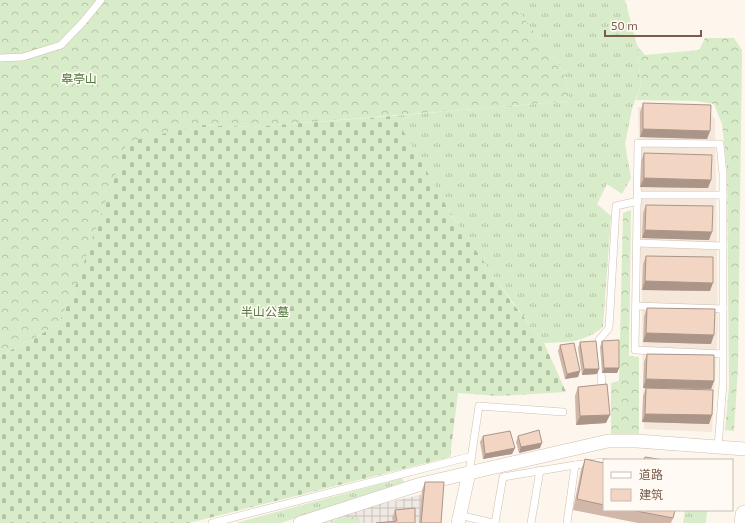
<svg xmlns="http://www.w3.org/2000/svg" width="745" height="523" viewBox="0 0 745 523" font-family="'Exo 2','Noto Sans SC',sans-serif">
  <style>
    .residential { fill: #f5e8da }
    .industrial { fill: url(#industrial-grid) }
    .grass { fill: url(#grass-tufts) }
    .forest { fill: url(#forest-crowns) }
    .cemetery { fill: url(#cemetery-stones) }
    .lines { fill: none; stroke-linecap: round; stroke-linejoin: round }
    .lane-casing { stroke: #d1beb0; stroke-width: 8 }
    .street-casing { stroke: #d1beb0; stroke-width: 14 }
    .secondary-casing { stroke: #d6c0b0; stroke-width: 20 }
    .lane { stroke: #fff; stroke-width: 7 }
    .street { stroke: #fff; stroke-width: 13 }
    .secondary { stroke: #fff; stroke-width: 19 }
    .wall { fill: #d1b7a8 }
    .shaded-wall { fill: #aa9588 }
    .building { fill: #f3d5c3; stroke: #aa9588 }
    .labels { text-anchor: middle; stroke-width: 3; stroke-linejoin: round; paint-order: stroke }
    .park-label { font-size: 12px; fill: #537a41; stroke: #fffaf3 }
  </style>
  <defs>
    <pattern id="industrial-grid" width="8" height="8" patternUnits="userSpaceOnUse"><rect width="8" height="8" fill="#efe9e4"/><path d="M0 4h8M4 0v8" fill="none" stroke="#c7c0bb"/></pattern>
    <pattern id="grass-tufts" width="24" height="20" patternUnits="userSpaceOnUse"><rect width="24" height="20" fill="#d8ecc9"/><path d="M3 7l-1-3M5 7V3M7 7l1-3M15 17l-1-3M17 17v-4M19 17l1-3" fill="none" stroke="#b4c2a5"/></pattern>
    <pattern id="forest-crowns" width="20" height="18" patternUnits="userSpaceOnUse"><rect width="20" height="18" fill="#d8ecc9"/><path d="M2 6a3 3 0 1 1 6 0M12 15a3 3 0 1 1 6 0" fill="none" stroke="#b4c2a5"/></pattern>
    <pattern id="cemetery-stones" width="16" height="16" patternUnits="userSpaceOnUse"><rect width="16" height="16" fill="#d8ecc9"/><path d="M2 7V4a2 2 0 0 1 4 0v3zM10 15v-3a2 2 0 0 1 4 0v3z" fill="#b4c2a5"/></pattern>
  </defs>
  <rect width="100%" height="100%" fill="#fdf6ec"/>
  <polygon class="residential" points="638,107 706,108 715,119 718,326 712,432 644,429"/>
  <polygon class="industrial" points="441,490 434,523 298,523"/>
  <g class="grass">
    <path d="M510,0H625L637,45L641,85L632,109L625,144L631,178L622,194L607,184L597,204L611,216L603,327C583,343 569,342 544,343C512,302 481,260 453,217C432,184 415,148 393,116L570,101L564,71Z"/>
    <polygon points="402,478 404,482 281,523 236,523"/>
    <polygon points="685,510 707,510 706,523 683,523"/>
  </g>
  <g class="forest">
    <polygon points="0,0 510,0 564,71 570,101 252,127 201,125 76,285 58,325 0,356"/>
    <polygon points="705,38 734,38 742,50 738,367 734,431 725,430 729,386 727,169 722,124 714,104 697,101 636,100 641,85 637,45 645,55 699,50"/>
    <polygon points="631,210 629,356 639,357 639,434 611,434 611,383 619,381 623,213"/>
    <polygon points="354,517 360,519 360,523 330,523 339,518"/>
  </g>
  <polygon class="cemetery" points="393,116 409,140 452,216 511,301 544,343 566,392 499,396 458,393 450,457 189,523 0,523 0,356 58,325 76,285 127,142 201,125 252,127"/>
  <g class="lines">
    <g class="lane-casing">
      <g id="lane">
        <polyline points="0,58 23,57 61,45 83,22 101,0"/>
        <polyline points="638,195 723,195"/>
        <polyline points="637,243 723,246"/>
        <polyline points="636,306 723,309"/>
        <polyline points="602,388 599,340 609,328 616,206 638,201"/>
        <polyline points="718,447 723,384 723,174 720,144 638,143 635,350 723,354"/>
        <polyline points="469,473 479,406 563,412"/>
        <polyline points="459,515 493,523"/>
        <polyline points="212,523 472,456"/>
        <polyline points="495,523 503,477 575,465 604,462"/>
        <polyline points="531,523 540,470"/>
        <polyline points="567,523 575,465"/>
      </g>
    </g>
    <g class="street-casing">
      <g id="street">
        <polyline points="300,523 421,484 608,441 637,441 745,449"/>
        <polyline points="458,523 469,473"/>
      </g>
    </g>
    <g class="secondary-casing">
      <polyline id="secondary" points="744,523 745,515"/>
    </g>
    <use href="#lane" class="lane"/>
    <use href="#street" class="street"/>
    <use href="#secondary" class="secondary"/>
  </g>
  <g class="wall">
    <polygon points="643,103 710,131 707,139 640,137 640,112"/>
    <polygon points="644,153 711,180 708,188 640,187 641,161"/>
    <polygon points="646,205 709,240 642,238 643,213"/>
    <polygon points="646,256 710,291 642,290 643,264"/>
    <polygon points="647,308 711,344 643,342 644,316"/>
    <polygon points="602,341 619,368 617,373 602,373 600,347"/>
    <polygon points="580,342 597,374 582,375 578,348"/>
    <polygon points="560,345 580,371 578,377 565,379 558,351"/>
    <polygon points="647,354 714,381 711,389 643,388 644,362"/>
    <polygon points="578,387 606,423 576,425 575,396"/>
    <polygon points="646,388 712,415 709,424 642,422 643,396"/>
    <polygon points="483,436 515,448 512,454 483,459 480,442"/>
    <polygon points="518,436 540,448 519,453 516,442"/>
    <polygon points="585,459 604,463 604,510 675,510 673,518 671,523 638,523 573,510 581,470"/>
    <polygon points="425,482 441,523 419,523 422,490"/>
    <polygon points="395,510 415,523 393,521 392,518"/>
  </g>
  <g class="shaded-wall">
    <polygon points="643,129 710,131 707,139 640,137"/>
    <polygon points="644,178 711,180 708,188 640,187"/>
    <polygon points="645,230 712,232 709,240 642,238"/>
    <polygon points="645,281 713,283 710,291 642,290"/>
    <polygon points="646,333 714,335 711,344 643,342"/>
    <polygon points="604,368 619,368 617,373 602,373"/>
    <polygon points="584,369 599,369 597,374 582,375"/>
    <polygon points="580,371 578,377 565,379 567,374"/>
    <polygon points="646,379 714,381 711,389 643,388"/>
    <polygon points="645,414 712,415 709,424 642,422"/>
    <polygon points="610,415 606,423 576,425 580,416"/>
    <polygon points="542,443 540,448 519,453 521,447"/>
    <polygon points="515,448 512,454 483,459 485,454"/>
  </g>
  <g class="building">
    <polygon points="643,103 711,105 710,131 643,129"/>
    <polygon points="644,153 712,155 711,180 644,178"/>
    <polygon points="646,205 713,206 712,232 645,230"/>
    <polygon points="646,256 713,257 713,283 645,281"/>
    <polygon points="647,308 715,309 714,335 646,333"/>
    <polygon points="619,340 619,368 604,368 602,341"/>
    <polygon points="596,341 599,369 584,369 580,342"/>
    <polygon points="574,343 580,371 567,374 560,345"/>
    <polygon points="647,354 714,355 714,381 646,379"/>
    <polygon points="607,384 610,415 580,416 578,387"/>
    <polygon points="646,388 713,390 712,415 645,414"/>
    <polygon points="539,430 542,443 521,447 518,436"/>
    <polygon points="510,431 515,448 485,454 483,436"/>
    <polygon points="645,457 664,460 644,460"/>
    <polygon points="585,459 604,463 604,505 577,499"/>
    <polygon points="425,482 444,482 441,523 421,523"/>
    <polygon points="415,508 415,523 376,523 397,521 395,510"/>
    <polygon points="631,510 675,510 673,518"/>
  </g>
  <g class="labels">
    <g class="park-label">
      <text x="79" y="83">皋亭山</text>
      <text x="265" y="316">半山公墓</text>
    </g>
  </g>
  <rect x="603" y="459" width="130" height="52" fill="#fffaf3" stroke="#cabbb1"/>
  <rect x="611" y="472" width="20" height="6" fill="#ffffff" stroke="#cabbb1"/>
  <text x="639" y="479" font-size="12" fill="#7a5c4d">道路</text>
  <rect x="611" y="489" width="20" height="12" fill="#f3d5c3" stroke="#cabbb1"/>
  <text x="639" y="499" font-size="12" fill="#7a5c4d">建筑</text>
  <path d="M605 30v6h96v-6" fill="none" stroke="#7a5c4d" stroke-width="2"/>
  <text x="611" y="30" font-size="12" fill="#7a5c4d" stroke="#fffaf3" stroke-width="3" paint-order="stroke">50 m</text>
</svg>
